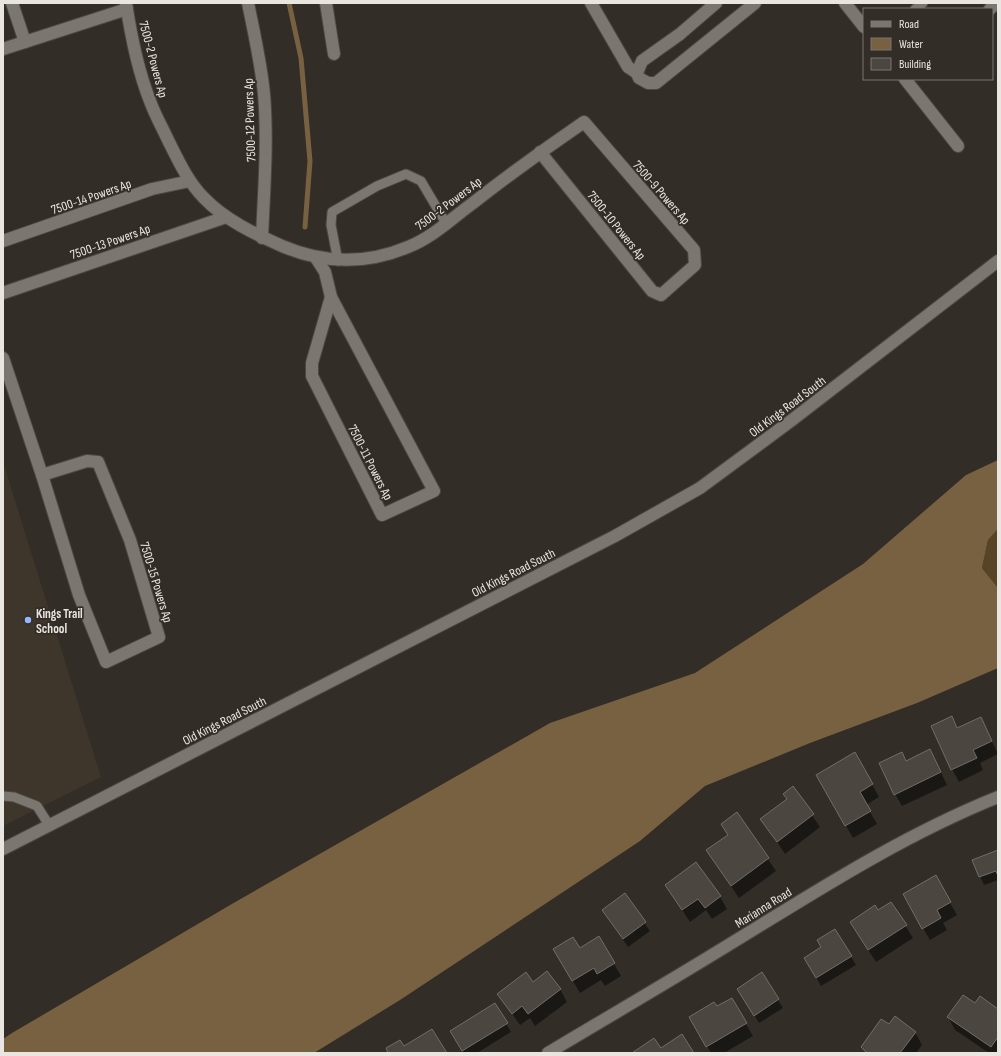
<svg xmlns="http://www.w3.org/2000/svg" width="1001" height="1056" viewBox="0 0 1001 1056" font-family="'Sofia Sans Condensed',sans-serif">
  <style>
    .built { fill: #3e362a }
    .green { fill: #574326 }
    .water { fill: #776141 }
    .shadow { fill: #0007 }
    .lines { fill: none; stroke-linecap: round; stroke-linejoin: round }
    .stream { stroke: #776141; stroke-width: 5 }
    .building { fill: #4b4640; stroke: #726d66 }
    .lane-casing { stroke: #4c4842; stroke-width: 11 }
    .street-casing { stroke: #4c4842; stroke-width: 14 }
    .secondary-casing { stroke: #4c4842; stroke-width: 14 }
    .lane { stroke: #7b766f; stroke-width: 9 }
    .street { stroke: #7b766f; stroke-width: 12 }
    .secondary { stroke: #7b766f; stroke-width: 12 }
    .poi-dot { fill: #94b7fd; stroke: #322d27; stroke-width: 1.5 }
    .labels { text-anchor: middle; stroke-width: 3.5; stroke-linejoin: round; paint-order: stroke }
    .street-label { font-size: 13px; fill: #e9e6e2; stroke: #322d27 }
    .poi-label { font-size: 13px; font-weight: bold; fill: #e9e6e2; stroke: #322d27; text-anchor: start }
  </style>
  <rect width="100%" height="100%" fill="#322d27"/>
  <polygon class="built" points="3,462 101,777 3,826"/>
  <polygon class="green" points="998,529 998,588 982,568 988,540"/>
  <polygon class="water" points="998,460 998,529 988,540 982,568 998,588 998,668 917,703 810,743 705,786 640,841 400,1000 314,1053 3,1053 3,1039 12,1033 237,901 550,723 695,673 863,564 966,475"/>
  <g class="shadow">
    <polygon points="952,717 958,729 981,719 998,754 980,763 983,770 959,782 952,769"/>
    <polygon points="930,750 947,785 902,806 895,794 906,762"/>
    <polygon points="855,754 879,797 866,805 877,824 853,838 817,776"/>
    <polygon points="793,788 820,827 785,854 762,819 788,800"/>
    <polygon points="737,814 776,871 739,898 707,851 729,836"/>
    <polygon points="998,851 998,880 984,885 973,860"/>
    <polygon points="935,877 957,915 943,923 947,930 930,940 923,928"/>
    <polygon points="666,885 720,897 727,909 712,919 706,910 690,922"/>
    <polygon points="625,895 650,931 628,947 603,911"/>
    <polygon points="891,903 913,938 876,962 858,934 878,912"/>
    <polygon points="835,930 856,965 821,986 805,958 823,947"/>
    <polygon points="599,938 621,976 605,986 601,980 580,993 554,949 579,949"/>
    <polygon points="762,974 783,1008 759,1023 743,997"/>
    <polygon points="533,983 560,989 567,1002 535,1026 530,1018 520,1025 498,994"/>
    <polygon points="731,999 753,1036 724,1053 711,1053 690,1017 716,1008"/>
    <polygon points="495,1004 511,1032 477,1053 464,1053 451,1031"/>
    <polygon points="975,1005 998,1010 998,1053 989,1053 955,1030 948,1017"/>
    <polygon points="889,1025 915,1032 922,1045 916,1053 866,1053 862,1047"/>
  </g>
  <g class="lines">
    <polyline class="stream" points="289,3 301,58 310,161 305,227"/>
  </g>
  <g class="building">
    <polygon points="952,716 957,728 981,717 992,741 973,750 977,758 951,770 931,726"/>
    <polygon points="930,749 941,772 894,795 879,763 902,752 906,761"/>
    <polygon points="855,752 873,784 860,792 871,811 845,826 816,775"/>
    <polygon points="793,786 814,814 777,842 760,819 787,799 783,794"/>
    <polygon points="737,812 769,858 731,886 706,850 728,835 721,824"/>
    <polygon points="998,850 998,876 996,871 979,877 972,860"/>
    <polygon points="696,862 721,896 705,908 698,899 682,910 665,885"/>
    <polygon points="936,875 951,902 937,910 941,918 922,929 903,894"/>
    <polygon points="625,893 646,922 623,939 602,910"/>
    <polygon points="891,902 907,925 868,950 850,922 875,905 878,910"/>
    <polygon points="835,929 852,956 816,978 804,958 821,947 817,940"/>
    <polygon points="599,936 615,963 597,974 594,968 572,981 553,949 573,937 580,948"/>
    <polygon points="547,971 561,989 528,1014 522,1006 512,1014 497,994 526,972 533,982"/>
    <polygon points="762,972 779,999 754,1016 737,989"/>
    <polygon points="963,995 975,1003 980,996 998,1009 998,1037 991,1047 947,1017"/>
    <polygon points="732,998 747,1023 706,1047 689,1017 714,1002 717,1006"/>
    <polygon points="495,1003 508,1023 462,1051 450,1031"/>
    <polygon points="895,1016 916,1032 900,1053 867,1053 861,1047 881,1019 889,1024"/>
    <polygon points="432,1029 447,1053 388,1053 386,1048 400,1040 404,1046"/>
    <polygon points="682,1034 694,1053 632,1053 654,1038 661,1048"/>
  </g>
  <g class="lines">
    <g class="lane-casing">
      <g id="lane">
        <polyline points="915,9 923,3"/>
        <polyline points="338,261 331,225 332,212 377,186 406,174 421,181 447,225"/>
        <polyline points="3,796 14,797 37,806 49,825"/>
      </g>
    </g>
    <g class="street-casing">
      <g id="street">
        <polyline points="12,3 25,42"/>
        <path d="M126,3C131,36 138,71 150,101C155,115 162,127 168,140C178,160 188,182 204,198C225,220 255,234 282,246C324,264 365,265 408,247C433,237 451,219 473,203C509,175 546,148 584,122L694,250L695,265L661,295L652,291L540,152"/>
        <path d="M248,3C254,33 261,63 264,94C268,141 264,190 262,238"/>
        <polyline points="326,3 334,54"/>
        <polyline points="591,3 628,67 637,73"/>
        <polyline points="716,3 680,34 642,61 637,73 639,78 648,83 656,83 755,3"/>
        <polyline points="845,3 864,27"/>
        <polyline points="990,9 996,3"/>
        <polyline points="3,49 127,9"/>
        <polyline points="905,79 958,146"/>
        <polyline points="3,241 152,189 190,181"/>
        <polyline points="316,258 325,272 331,297"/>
        <polyline points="3,293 226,217"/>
        <polygon points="331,297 434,491 382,515 312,376 312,363"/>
        <polyline points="3,358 42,475"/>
        <polygon points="87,461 98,462 130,540 159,637 106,662 79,595 42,475"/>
        <path d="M548,1053C603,1020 658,988 712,955C806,898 896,838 998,797"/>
      </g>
    </g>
    <g class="secondary-casing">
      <polyline id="secondary" points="3,849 615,536 700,488 792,420 998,261"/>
    </g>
    <use href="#lane" class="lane"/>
    <use href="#street" class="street"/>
    <use href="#secondary" class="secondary"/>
  </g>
  <circle class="poi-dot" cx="28" cy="620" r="4"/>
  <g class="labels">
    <g class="street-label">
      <text transform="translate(154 59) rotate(75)" y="5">7500-2 Powers Ap</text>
      <text transform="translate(249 120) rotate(-92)" y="5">7500-12 Powers Ap</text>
      <text transform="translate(662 192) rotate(49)" y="5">7500-9 Powers Ap</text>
      <text transform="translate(91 196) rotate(-19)" y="5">7500-14 Powers Ap</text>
      <text transform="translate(448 203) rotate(-37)" y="5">7500-2 Powers Ap</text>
      <text transform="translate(617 225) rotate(51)" y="5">7500-10 Powers Ap</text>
      <text transform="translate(110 241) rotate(-19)" y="5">7500-13 Powers Ap</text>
      <text transform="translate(787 406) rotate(-37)" y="5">Old Kings Road South</text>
      <text transform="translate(371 462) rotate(63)" y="5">7500-11 Powers Ap</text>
      <text transform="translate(513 572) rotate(-27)" y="5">Old Kings Road South</text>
      <text transform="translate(157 582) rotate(73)" y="5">7500-15 Powers Ap</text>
      <text transform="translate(224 720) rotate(-27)" y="5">Old Kings Road South</text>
      <text transform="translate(763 907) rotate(-32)" y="5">Marianna Road</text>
    </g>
    <g class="poi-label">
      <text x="36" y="618">Kings Trail<tspan x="36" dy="15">School</tspan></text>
    </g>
  </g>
  <rect width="1001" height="1056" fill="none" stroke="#e9e6e2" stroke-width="8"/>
  <rect x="863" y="8" width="130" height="72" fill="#322d27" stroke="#7b7772"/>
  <rect x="871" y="21" width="20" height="6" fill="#7b766f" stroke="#7b7772"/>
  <text x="899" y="28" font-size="12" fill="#e9e6e2">Road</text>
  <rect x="871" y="38" width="20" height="12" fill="#776141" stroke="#7b7772"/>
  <text x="899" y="48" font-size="12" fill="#e9e6e2">Water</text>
  <rect x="871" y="58" width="20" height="12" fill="#4b4640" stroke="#7b7772"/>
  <text x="899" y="68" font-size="12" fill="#e9e6e2">Building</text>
</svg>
